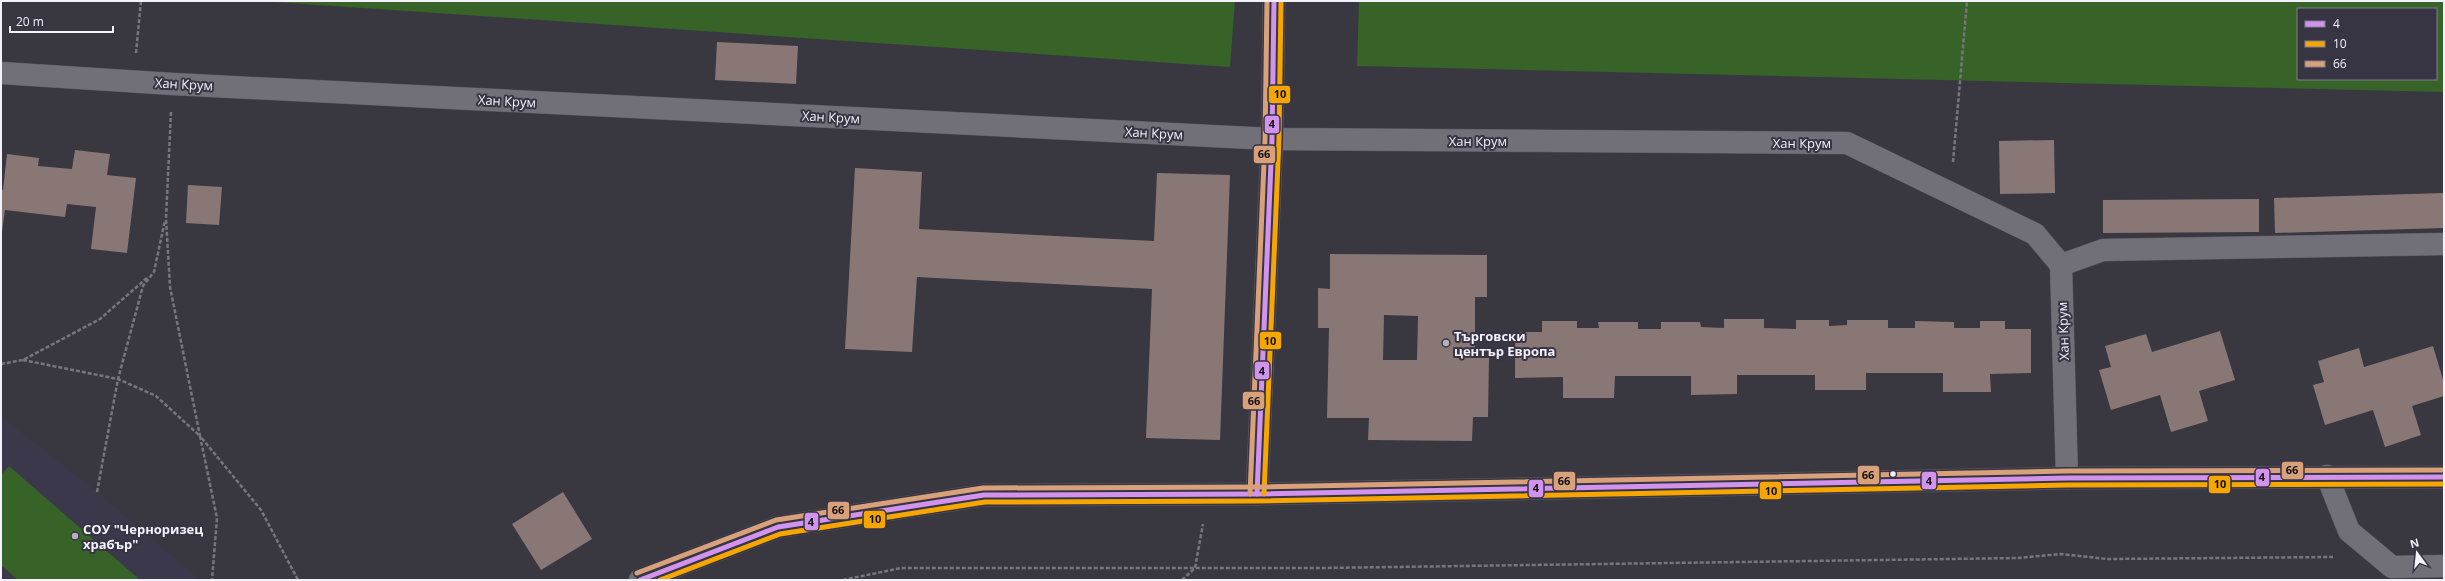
<svg xmlns="http://www.w3.org/2000/svg" width="2445" height="581" viewBox="0 0 2445 581" font-family="'Open Sans',sans-serif">
  <style>
    .built { fill: #3c384c }
    .green { fill: #376228; fill-rule: evenodd }
    .building { fill: #897776; fill-rule: evenodd }
    .lines { fill: none; stroke-linecap: round; stroke-linejoin: round }
    .minor-casing { stroke: #58575e; stroke-width: 23 }
    .path { stroke: #77767c; stroke-width: 2.5; stroke-dasharray: 4 2; stroke-linecap: butt }
    .minor { stroke: #716f77; stroke-width: 22 }
    .bus-1-casing { stroke: #373444; stroke-width: 8 }
    .bus-2-casing { stroke: #373444; stroke-width: 8 }
    .bus-3-casing { stroke: #373444; stroke-width: 8 }
    .bus-1 { stroke: #d193ec; stroke-width: 5 }
    .bus-2 { stroke: #f7a600; stroke-width: 5 }
    .bus-3 { stroke: #d9a179; stroke-width: 5 }
    .poi-dot { fill: #b2b0ba; stroke: #373444; stroke-width: 1.5 }
    .bus-dot { fill: #f3f1fc; stroke: #373444; stroke-width: 1.5 }
    .labels { text-anchor: middle; stroke-width: 4; stroke-linejoin: round; paint-order: stroke }
    .street-label { font-size: 13px; fill: #f3f1fc; stroke: #373444 }
    .poi-label { font-size: 13px; font-weight: bold; fill: #f3f1fc; stroke: #373444; text-anchor: start }
    .line-badge { stroke: #373444; stroke-width: 1.5 }
    .pale-badge-label { font-size: 11px; text-anchor: middle; font-weight: bold; fill: #111 }
  </style>
  <rect width="100%" height="100%" fill="#393840"/>
  <polygon class="built" points="1,417 97,492 200,580 1,580"/>
  <g class="green">
    <polygon points="260,1 1235,1 1230,67"/>
    <path d="M1359,1H2444V92L1357,66ZM2298,9H2436V79H2298Z"/>
    <polygon points="9,466 140,580 18,580 1,565 1,475"/>
  </g>
  <g class="building">
    <polygon points="717,42 798,46 796,84 715,80"/>
    <polygon points="2054,140 2055,193 2000,194 1999,141"/>
    <polygon points="75,150 110,154 107,175 136,178 127,253 91,249 96,207 67,204 65,217 5,210 1,239 1,189 3,190 7,154 39,158 38,166 72,169"/>
    <polygon points="855,168 922,172 919,229 1154,241 1157,173 1230,175 1220,440 1146,438 1152,289 917,277 912,352 845,349"/>
    <polygon points="188,185 222,187 219,225 186,223"/>
    <polygon points="2444,193 2444,228 2275,233 2274,198"/>
    <polygon points="2259,199 2259,232 2103,233 2103,200"/>
    <path d="M1330,254L1487,255V297H1475V358H1489L1488,417H1473L1472,441L1368,440L1369,418H1327L1329,328H1318V288L1330,289ZM1384,315L1418,316L1417,360H1383Z"/>
    <polygon points="1724,319 1764,319 1764,328 1796,329 1796,320 1829,320 1829,326 1847,325 1847,320 1888,320 1888,328 1915,328 1915,321 1954,322 1954,328 1980,328 1980,321 2005,321 2005,329 2031,329 2031,373 1990,374 1991,392 1943,392 1943,373 1866,373 1866,390 1815,390 1815,375 1737,375 1737,394 1691,395 1691,376 1615,376 1614,398 1563,398 1563,377 1515,378 1515,332 1542,332 1542,321 1577,321 1577,328 1599,328 1598,322 1638,322 1638,329 1661,329 1661,322 1700,322 1701,327 1724,328"/>
    <polygon points="2220,331 2235,380 2199,391 2208,421 2171,432 2160,395 2111,410 2099,370 2111,367 2105,346 2146,334 2152,352"/>
    <polygon points="2433,346 2444,383 2444,396 2412,406 2421,435 2385,447 2373,410 2325,425 2313,385 2324,382 2318,361 2359,348 2364,367"/>
    <polygon points="563,492 592,539 541,570 512,524"/>
  </g>
  <g class="lines">
    <g class="minor-casing">
      <g id="minor">
        <polyline points="1,73 173,84 1272,139 1847,143 2035,234 2061,265 2067,478"/>
        <polyline points="2061,265 2103,250 2444,244"/>
        <polyline points="2327,476 2349,531 2392,567 2444,566"/>
        <polyline points="1257,494 1272,139 1274,1"/>
        <polyline points="640,580 778,527 984,495 1257,494 2067,478 2444,477"/>
      </g>
    </g>
    <g class="path">
      <polyline points="136,53 141,1"/>
      <polyline points="171,112 166,218 170,287 200,436 261,510 298,580"/>
      <polyline points="1953,162 1967,1"/>
      <polyline points="23,360 118,379 156,396 200,436 217,518 212,580"/>
      <polyline points="1,364 23,360 100,319 148,277"/>
      <polyline points="97,492 118,379 143,286 154,272 165,220"/>
      <polyline points="843,580 901,568 1323,568 2018,558 2061,554 2107,559 2333,557"/>
      <polyline points="1182,580 1195,568 1203,524"/>
    </g>
    <use href="#minor" class="minor"/>
    <g class="bus-1-casing">
      <g id="bus-1">
        <polyline points="1257,494 1272,139 1274,1"/>
        <polyline points="640,580 778,527 984,495 1257,494 2067,478 2444,477"/>
      </g>
    </g>
    <g class="bus-2-casing">
      <g id="bus-2">
        <polyline points="1264,494 1279,139 1281,1"/>
        <polyline points="660,580 780,534 985,502 1257,501 2067,485 2444,484"/>
      </g>
    </g>
    <g class="bus-3-casing">
      <g id="bus-3">
        <polyline points="1250,494 1265,139 1267,1"/>
        <polyline points="637,573 776,520 983,488 1257,487 2067,471 2444,470"/>
      </g>
    </g>
    <use href="#bus-1" class="bus-1"/>
    <use href="#bus-2" class="bus-2"/>
    <use href="#bus-3" class="bus-3"/>
  </g>
  <g class="poi-dot">
    <circle cx="1446" cy="343" r="4"/>
    <circle cx="75" cy="536" r="4"/>
  </g>
  <circle class="bus-dot" cx="1893" cy="474" r="3.5"/>
  <g class="labels">
    <g class="street-label">
      <text transform="translate(184 84) rotate(3)" y="5">Хан Крум</text>
      <text transform="translate(507 101) rotate(3)" y="5">Хан Крум</text>
      <text transform="translate(831 117) rotate(3)" y="5">Хан Крум</text>
      <text transform="translate(1154 133) rotate(3)" y="5">Хан Крум</text>
      <text x="1478" y="146">Хан Крум</text>
      <text x="1802" y="148">Хан Крум</text>
      <text transform="translate(2063 331) rotate(-92)" y="5">Хан Крум</text>
    </g>
    <g class="poi-label">
      <text x="1454" y="341">Търговски<tspan x="1454" dy="15">център Европа</tspan></text>
      <text x="83" y="534">СОУ "Черноризец<tspan x="83" dy="15">храбър"</tspan></text>
    </g>
  </g>
  <g class="line-badge">
    <rect x="1268" y="85" width="23" height="19" rx="4" fill="#f7a600"/>
    <rect x="1264" y="115" width="16" height="19" rx="4" fill="#d193ec"/>
    <rect x="1253" y="145" width="23" height="19" rx="4" fill="#d9a179"/>
    <rect x="1259" y="331" width="23" height="19" rx="4" fill="#f7a600"/>
    <rect x="1254" y="361" width="16" height="19" rx="4" fill="#d193ec"/>
    <rect x="1242" y="391" width="23" height="19" rx="4" fill="#d9a179"/>
    <rect x="2281" y="461" width="23" height="19" rx="4" fill="#d9a179"/>
    <rect x="1857" y="465" width="23" height="20" rx="4" fill="#d9a179"/>
    <rect x="2255" y="468" width="15" height="19" rx="4" fill="#d193ec"/>
    <rect x="1921" y="471" width="16" height="19" rx="4" fill="#d193ec"/>
    <rect x="1553" y="471" width="23" height="20" rx="4" fill="#d9a179"/>
    <rect x="2208" y="475" width="23" height="19" rx="4" fill="#f7a600"/>
    <rect x="1528" y="479" width="16" height="19" rx="4" fill="#d193ec"/>
    <rect x="1759" y="481" width="23" height="19" rx="4" fill="#f7a600"/>
    <rect x="827" y="501" width="23" height="19" rx="4" fill="#d9a179"/>
    <rect x="863" y="510" width="23" height="19" rx="4" fill="#f7a600"/>
    <rect x="804" y="512" width="15" height="19" rx="4" fill="#d193ec"/>
  </g>
  <g class="pale-badge-label">
    <text x="1280" y="98">10</text>
    <text x="1272" y="128">4</text>
    <text x="1264" y="158">66</text>
    <text x="1270" y="345">10</text>
    <text x="1262" y="375">4</text>
    <text x="1254" y="405">66</text>
    <text x="2292" y="474">66</text>
    <text x="1868" y="479">66</text>
    <text x="2262" y="481">4</text>
    <text x="1929" y="485">4</text>
    <text x="1564" y="485">66</text>
    <text x="2220" y="488">10</text>
    <text x="1536" y="492">4</text>
    <text x="1771" y="495">10</text>
    <text x="838" y="514">66</text>
    <text x="875" y="523">10</text>
    <text x="811" y="526">4</text>
  </g>
  <rect width="2445" height="581" fill="none" stroke="#f3f1fc" stroke-width="4"/>
  <rect x="2297" y="8" width="140" height="72" fill="#373444" stroke="#82808e"/>
  <rect x="2305" y="21" width="20" height="6" fill="#d193ec" stroke="#82808e"/>
  <text x="2333" y="28" font-size="12" fill="#f3f1fc">4</text>
  <rect x="2305" y="41" width="20" height="6" fill="#f7a600" stroke="#82808e"/>
  <text x="2333" y="48" font-size="12" fill="#f3f1fc">10</text>
  <rect x="2305" y="61" width="20" height="6" fill="#d9a179" stroke="#82808e"/>
  <text x="2333" y="68" font-size="12" fill="#f3f1fc">66</text>
  <g transform="translate(2417 553) rotate(345)" stroke="#373444" stroke-width="3" paint-order="stroke">
  <path d="M0-3L7 15L0 10L-7 15Z" fill="#f3f1fc"/>
  <text y="-6" font-size="11" font-weight="bold" text-anchor="middle" fill="#f3f1fc">N</text>
  </g>
  <path d="M10 26v6h103v-6" fill="none" stroke="#f3f1fc" stroke-width="2"/>
  <text x="16" y="26" font-size="12" fill="#f3f1fc" stroke="#373444" stroke-width="3" paint-order="stroke">20 m</text>
</svg>
